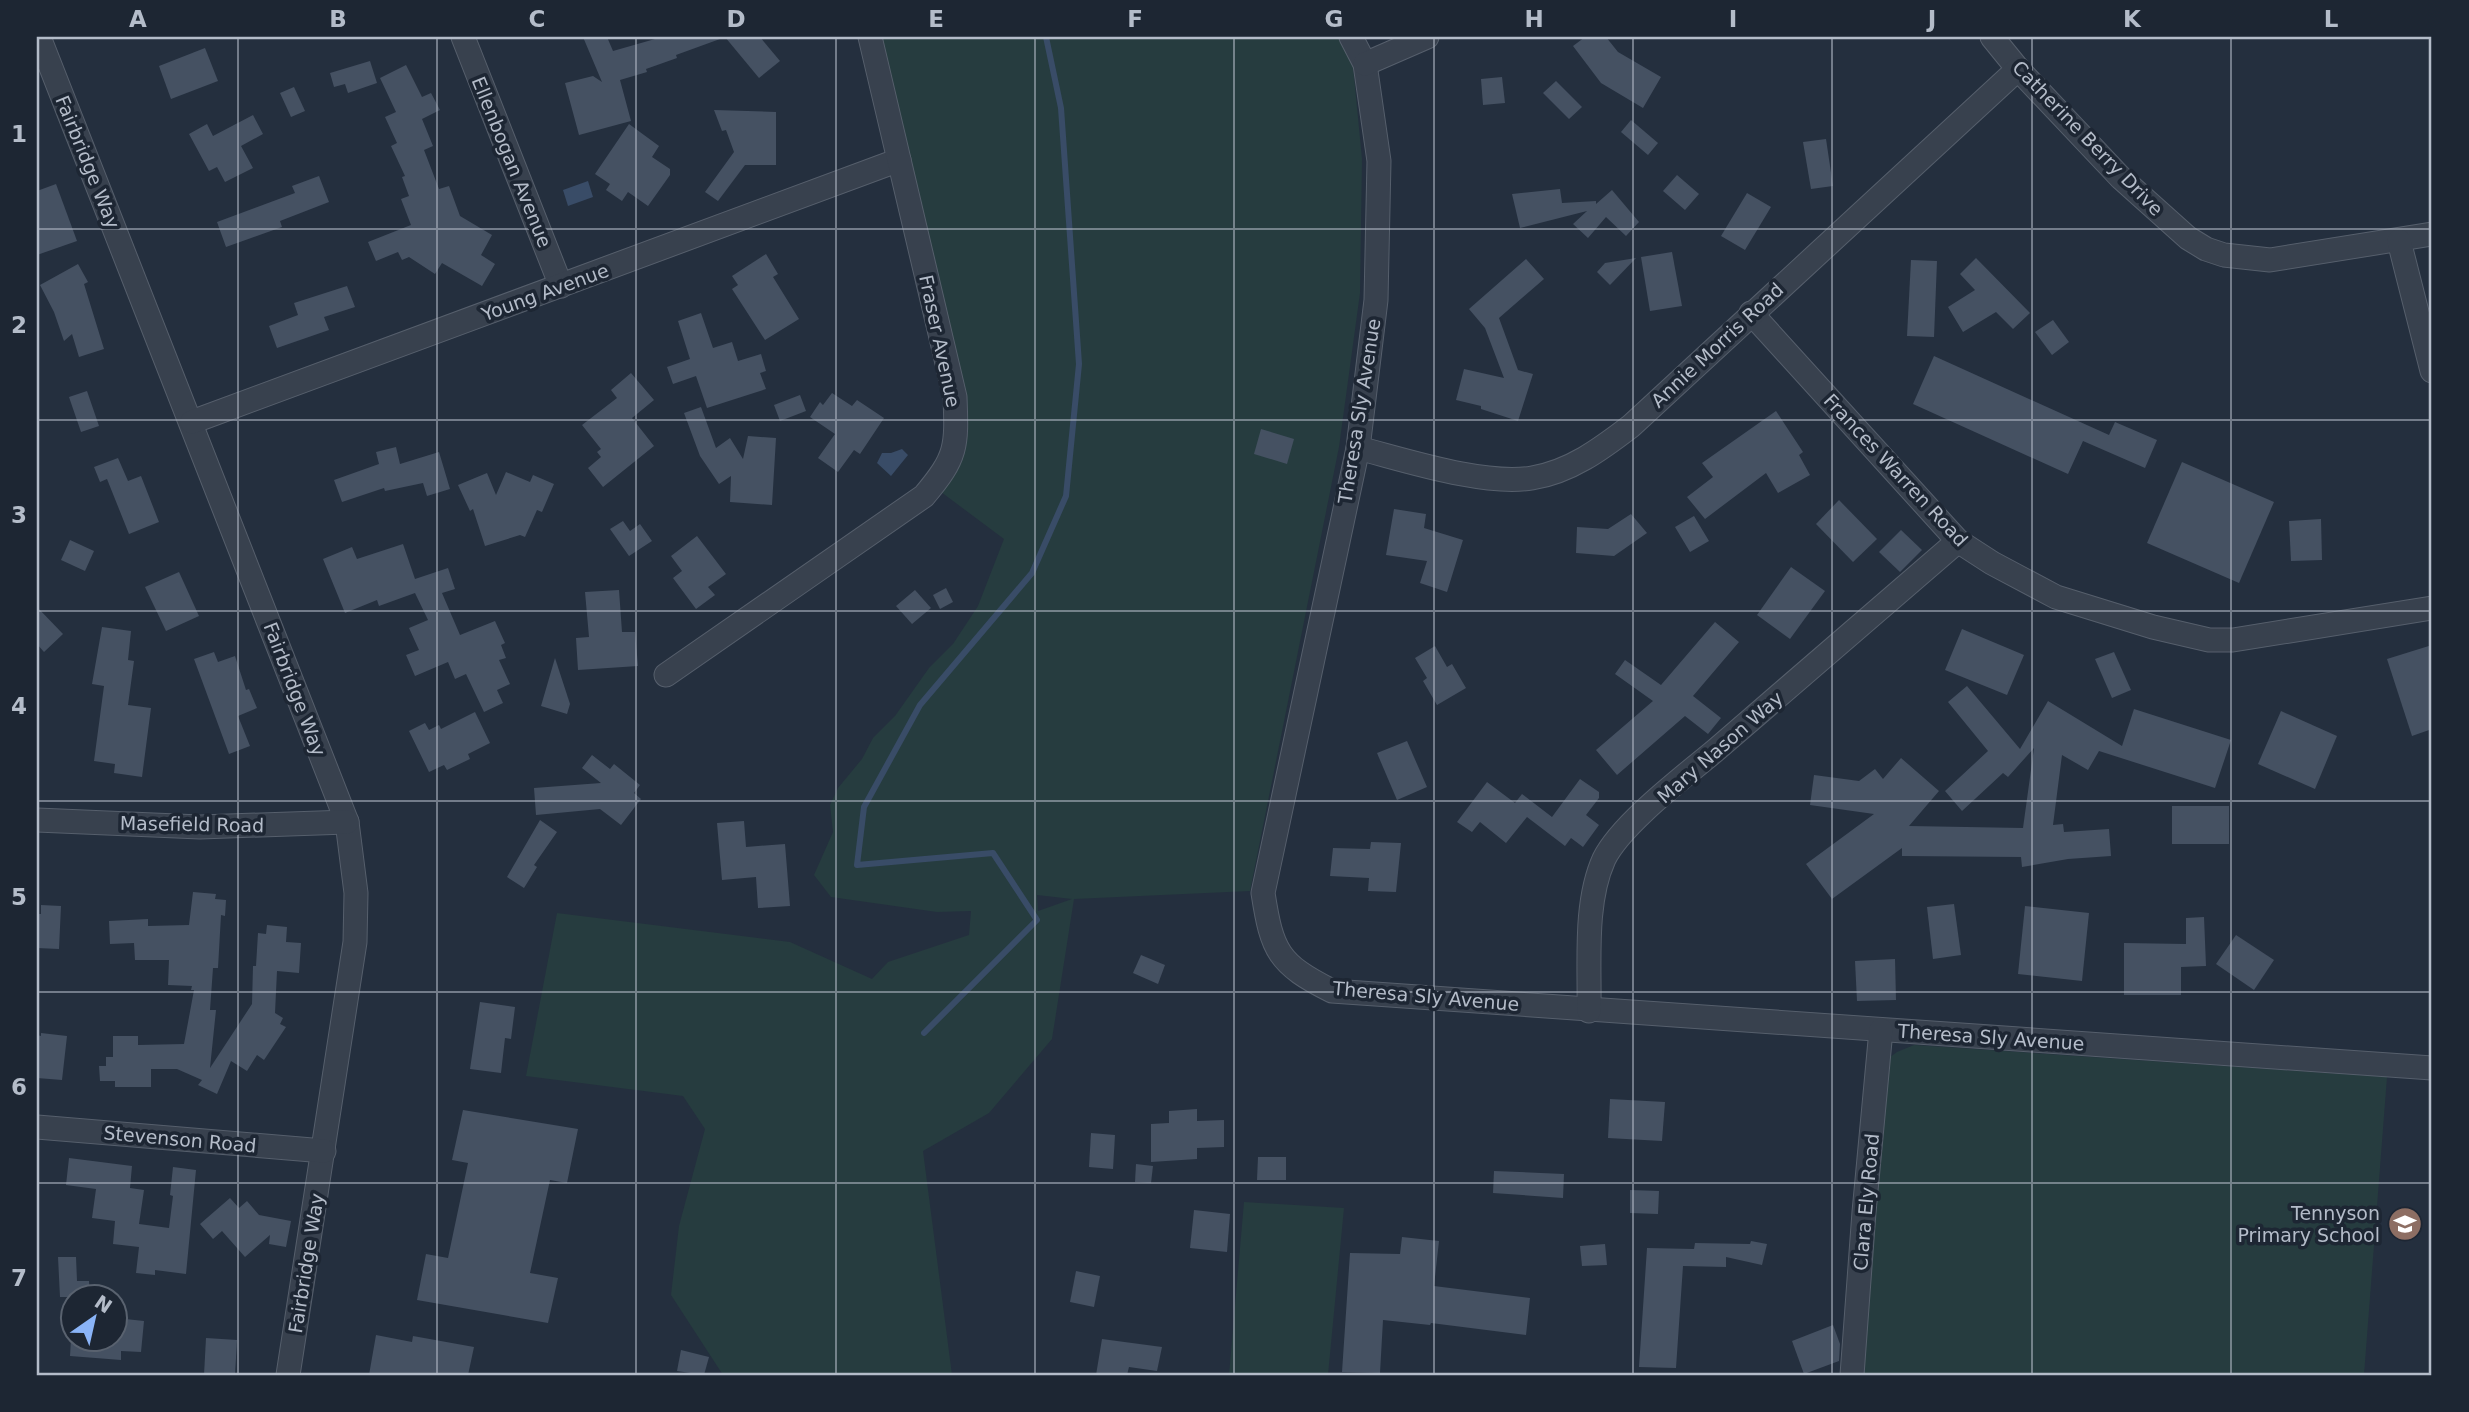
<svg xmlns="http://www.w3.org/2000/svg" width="2469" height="1412" viewBox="0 0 2469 1412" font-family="'DejaVu Sans',sans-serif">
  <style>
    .green { fill: #263c3f; fill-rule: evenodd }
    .water { fill: #394c67 }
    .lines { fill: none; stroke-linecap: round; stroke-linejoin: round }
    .stream { stroke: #394c67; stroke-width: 6 }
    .building { fill: #455162 }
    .minor-casing { stroke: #565f6c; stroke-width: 25 }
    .minor { stroke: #38414e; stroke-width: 23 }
    .grid { fill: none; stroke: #b4bcc9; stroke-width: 2; stroke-opacity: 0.55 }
    .labels { text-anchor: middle; stroke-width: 7; stroke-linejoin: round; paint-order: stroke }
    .street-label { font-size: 19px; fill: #b4bcc9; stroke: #1d2633 }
    .poi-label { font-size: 19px; fill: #b4bcc9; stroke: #1d2633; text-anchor: end }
    .neatline { fill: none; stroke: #b4bcc9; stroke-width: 2.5 }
    .grid-label { font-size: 23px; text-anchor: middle; font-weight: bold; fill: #b4bcc9 }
  </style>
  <rect width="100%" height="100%" fill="#242f3e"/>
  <g class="green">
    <path d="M875,37H1339L1353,66L1362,159L1360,293L1339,447L1250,891L1074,899L1052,1039L989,1113L923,1151L952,1375H723L671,1295L679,1226L705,1129L683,1096L526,1076L557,913L790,942L872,979L888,962L969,935L971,911L937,912L831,897L814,875L833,832L830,805L838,788L862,759L873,738L895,716L929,668L953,644L978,606L1004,539L937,489L962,441ZM1037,895L1072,899L1038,911Z"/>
    <polygon points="1914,1045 2387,1077 2364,1375 1855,1375 1882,1063 1897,1052"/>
    <polygon points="1244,1202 1344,1208 1328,1375 1229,1375"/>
  </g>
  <g class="water">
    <polygon points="588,181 593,197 568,206 563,190"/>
    <polygon points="902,449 908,455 891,476 877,463 882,453 891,453"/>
  </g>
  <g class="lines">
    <polyline class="stream" points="924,1033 1037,920 993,853 857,865 864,807 920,705 1032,573 1066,496 1079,364 1061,108 1046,37"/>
  </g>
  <g class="building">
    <polygon points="583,37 607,37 613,51 655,39 654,37 720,37 720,39 676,55 677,58 646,69 647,72 620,80 631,121 579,135 565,83 593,76 602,82"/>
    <polygon points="725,37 760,37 780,61 759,78"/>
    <polygon points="1585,37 1606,37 1618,52 1661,77 1643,108 1601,83 1573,46"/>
    <polygon points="205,48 218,81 171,99 159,66"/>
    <polygon points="370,61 377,83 348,93 345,84 334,87 330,73"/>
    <polygon points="406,65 422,97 431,93 440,110 422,119 433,146 424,150 439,189 449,186 460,216 492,235 481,255 495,264 482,286 442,263 435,274 409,257 402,260 398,252 376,261 368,242 411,225 401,199 409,196 402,177 405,176 391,146 397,143 385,117 396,112 380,78"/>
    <polygon points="1502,77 1505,103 1483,105 1481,79"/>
    <polygon points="1556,81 1582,107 1569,119 1543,93"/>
    <polygon points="294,87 305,111 291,117 280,93"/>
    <polygon points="714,110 776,112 776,165 745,165 718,201 705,192 734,152 726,130 722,131"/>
    <polygon points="253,115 263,134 241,146 253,168 225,182 217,167 209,171 189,134 207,124 213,136"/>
    <polygon points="1631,120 1658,143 1648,155 1621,132"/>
    <polygon points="629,124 659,146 652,157 670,169 670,175 648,206 628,192 622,201 606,190 610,184 595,174"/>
    <polygon points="1826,139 1833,186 1811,189 1803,142"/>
    <polygon points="1677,175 1699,194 1685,210 1663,191"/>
    <polygon points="319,176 329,202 280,221 282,227 226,247 217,222 295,193 292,186"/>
    <polygon points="56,184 77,241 37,255 37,191"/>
    <polygon points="1560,189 1562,203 1596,201 1596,204 1612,190 1639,222 1626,236 1606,217 1588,238 1573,224 1587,211 1520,228 1512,194"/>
    <polygon points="1747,193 1771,207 1745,250 1721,236"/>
    <polygon points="1672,252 1682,306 1650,311 1641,257"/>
    <polygon points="766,254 778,274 773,277 799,319 765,340 732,289 738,285 732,276"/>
    <polygon points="1636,258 1610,285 1597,272 1605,263"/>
    <polygon points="1976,258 2030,313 2013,329 1996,312 1963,332 1948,307 1975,290 1960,274"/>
    <polygon points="1526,259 1544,279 1499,318 1518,370 1533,374 1518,421 1481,409 1481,406 1456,400 1464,369 1504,378 1485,328 1469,309"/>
    <polygon points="1911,260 1937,261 1934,337 1907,336"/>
    <polygon points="78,264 88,282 84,284 104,349 79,357 72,334 64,341 54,312 40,285"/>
    <polygon points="347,286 355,307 324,317 329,330 277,348 269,326 298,315 294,303"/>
    <polygon points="701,313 713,348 732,342 738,361 761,354 766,371 760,373 766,389 707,408 696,376 673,384 667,367 690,359 678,321"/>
    <polygon points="2053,320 2069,342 2052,355 2035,332"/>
    <polygon points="1934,356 2109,435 2115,422 2157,440 2145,468 2083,441 2068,474 1913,404"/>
    <polygon points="631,373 654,400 632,418 654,446 603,487 588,468 601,457 597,452 601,449 582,425 617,398 611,390"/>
    <polygon points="87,391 99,426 81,432 69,397"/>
    <polygon points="832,393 852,406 857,400 884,418 860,454 854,450 838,472 818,458 835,434 810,417 820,402 823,405"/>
    <polygon points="800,395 806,411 780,421 774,405"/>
    <polygon points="701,407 716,448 730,438 743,459 748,436 776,438 772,505 730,502 731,476 719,484 700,456 684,413"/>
    <polygon points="1776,411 1803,452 1799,455 1810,475 1778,493 1766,473 1705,519 1687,497 1713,477 1702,463"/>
    <polygon points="1261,429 1294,439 1287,464 1254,454"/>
    <polygon points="396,447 400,464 439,452 450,489 427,496 423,483 385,491 384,488 342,502 334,480 379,464 376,452"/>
    <polygon points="118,458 128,481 141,476 159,522 129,534 107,479 100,482 94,467"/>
    <polygon points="2182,462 2274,502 2239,583 2147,543"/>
    <polygon points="506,472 530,482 533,475 554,484 542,512 537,510 525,537 520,535 485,546 473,509 470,511 458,485 487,473 496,495"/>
    <polygon points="1839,500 1877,539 1853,562 1816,524"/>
    <polygon points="1394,509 1426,514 1424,528 1463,540 1447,592 1420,583 1427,561 1386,555"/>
    <polygon points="1631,514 1647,533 1614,556 1576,553 1577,527 1608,529"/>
    <polygon points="1694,516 1709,541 1690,552 1675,527"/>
    <polygon points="2321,519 2322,560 2291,561 2289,521"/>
    <polygon points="623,521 630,531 640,524 652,541 629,556 610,529"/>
    <polygon points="1901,530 1922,550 1900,572 1879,552"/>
    <polygon points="697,536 726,574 708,587 715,595 696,609 673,578 682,571 671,556"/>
    <polygon points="70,540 94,551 85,571 61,560"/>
    <polygon points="403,544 415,579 448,568 455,589 442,593 460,635 495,621 505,643 501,645 506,658 499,660 510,684 497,690 503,703 484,712 466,674 455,679 448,662 415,676 406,655 419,650 409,628 428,620 415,593 379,606 377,600 345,613 323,559 352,547 357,559"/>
    <polygon points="1791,567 1825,591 1790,639 1757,615"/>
    <polygon points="179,572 199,616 166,631 145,587"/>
    <polygon points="946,588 953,602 940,609 933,595"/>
    <polygon points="619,590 622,632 635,632 638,666 578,670 576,638 589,637 585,592"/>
    <polygon points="915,590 931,608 912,624 896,606"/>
    <polygon points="37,607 63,634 44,652 37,644"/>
    <polygon points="1715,622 1739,642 1693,696 1721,718 1708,734 1685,716 1617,775 1596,750 1653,701 1615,674 1625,660 1661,685"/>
    <polygon points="102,627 131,631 128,660 134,661 128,705 151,708 142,777 114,773 115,764 94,761 104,686 92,684"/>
    <polygon points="1962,629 2024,655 2007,695 1945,670"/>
    <polygon points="2432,645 2432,729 2412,736 2387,659"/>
    <polygon points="1435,646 1447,667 1452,664 1466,688 1437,705 1423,681 1427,678 1415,658"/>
    <polygon points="214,652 218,662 235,656 246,690 249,689 257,708 238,716 250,746 229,754 194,659"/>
    <polygon points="2114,652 2131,690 2112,698 2095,659"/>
    <polygon points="555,658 570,704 567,714 541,706"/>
    <polygon points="1967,686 2020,749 2048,701 2122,746 2134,709 2231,740 2215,788 2099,751 2088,770 2062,755 2053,825 2063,824 2064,832 2109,829 2111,856 2068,859 2022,867 2021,857 1902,856 1902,848 1832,899 1806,864 1874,814 1810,805 1814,775 1859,781 1875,769 1883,779 1901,758 1939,791 1909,826 2023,828 2034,748 2008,777 2003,773 1962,811 1945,791 1988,751 1948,702"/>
    <polygon points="2281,711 2337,736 2315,789 2258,764"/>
    <polygon points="475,712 490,743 468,754 470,759 447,770 444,765 429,772 409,731 425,723 429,730 439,725 441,729"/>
    <polygon points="1407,741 1427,787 1397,800 1377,753"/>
    <polygon points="592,755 610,769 614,764 640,785 634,793 641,799 621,825 600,809 536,815 534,788 601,783 582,768"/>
    <polygon points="1580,779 1599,792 1599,798 1586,815 1599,825 1583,847 1571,838 1565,846 1527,817 1506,843 1480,822 1472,832 1457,822 1487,782 1515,803 1522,794 1552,817"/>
    <rect x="2172" y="806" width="57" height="38"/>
    <polygon points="540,820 557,832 534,865 537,867 524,888 507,877"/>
    <polygon points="744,821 746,847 785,844 790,906 758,908 756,877 722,880 717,823"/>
    <polygon points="1371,842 1401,843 1396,892 1368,891 1369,878 1330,876 1333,848 1370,849"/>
    <polygon points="193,892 216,894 215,899 226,900 225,916 221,915 218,968 213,968 210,1010 216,1010 210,1068 252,1004 253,966 256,966 258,933 266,934 267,925 287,927 286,942 301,943 299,973 277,971 275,1013 283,1018 280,1024 286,1027 264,1060 257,1055 247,1071 231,1061 217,1094 198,1085 202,1080 177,1069 151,1069 151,1087 115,1087 115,1081 100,1081 99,1066 106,1066 106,1057 113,1057 113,1036 138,1036 138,1045 184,1044 194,990 191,990 192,986 168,985 169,960 135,960 134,943 110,944 109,921 148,919 148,926 189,925"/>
    <polygon points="1954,904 1961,955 1933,959 1927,907"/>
    <polygon points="41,905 61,906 59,949 37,948 37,914 41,914"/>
    <polygon points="2025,906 2089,913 2082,981 2018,974"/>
    <polygon points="2204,917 2206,966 2181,967 2181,995 2124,995 2124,943 2186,944 2186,918"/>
    <polygon points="2236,935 2274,960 2254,990 2216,964"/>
    <polygon points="1141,955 1165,965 1158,984 1133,973"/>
    <polygon points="1895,959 1896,1000 1857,1001 1855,961"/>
    <polygon points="480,1002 515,1007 511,1039 505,1038 501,1073 470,1069"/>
    <polygon points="41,1033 67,1036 62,1080 37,1078 37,1035 41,1036"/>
    <polygon points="1610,1099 1665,1102 1662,1141 1608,1138"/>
    <polygon points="1197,1109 1197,1121 1224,1120 1224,1147 1197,1148 1197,1159 1151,1162 1151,1124 1169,1123 1169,1111"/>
    <polygon points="463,1110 578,1129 567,1183 550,1180 530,1273 558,1278 548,1323 417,1300 426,1254 448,1258 468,1163 452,1160"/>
    <polygon points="1091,1133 1115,1135 1113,1169 1089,1167"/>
    <polygon points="1258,1157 1286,1157 1286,1180 1257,1180"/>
    <polygon points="69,1158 132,1166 130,1188 144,1190 139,1224 169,1228 173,1196 170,1195 173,1167 196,1170 186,1274 155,1270 155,1275 136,1273 139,1247 113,1244 115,1221 92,1218 96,1189 66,1185"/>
    <polygon points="1136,1164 1153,1166 1151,1183 1135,1182"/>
    <polygon points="1494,1171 1564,1174 1563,1198 1493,1193"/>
    <polygon points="1630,1190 1659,1191 1658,1214 1630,1213"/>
    <polygon points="230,1198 239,1208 247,1201 259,1215 291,1221 286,1247 269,1244 270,1235 245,1257 222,1231 213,1239 200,1224"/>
    <polygon points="1194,1210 1230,1214 1227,1252 1190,1248"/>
    <polygon points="1402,1237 1439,1241 1434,1286 1530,1298 1526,1335 1431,1323 1430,1325 1383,1320 1380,1373 1342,1372 1350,1253 1400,1254"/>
    <polygon points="1751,1241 1767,1244 1762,1265 1726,1257 1726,1267 1683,1266 1676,1368 1639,1367 1647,1248 1694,1249 1695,1243 1750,1244"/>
    <polygon points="1605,1244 1607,1265 1582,1266 1580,1246"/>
    <polygon points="58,1257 76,1257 77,1281 89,1281 90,1297 60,1297"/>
    <polygon points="1076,1271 1100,1276 1094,1307 1070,1302"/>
    <polygon points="116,1318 144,1321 141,1352 121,1351 121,1360 70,1356 71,1339 116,1339"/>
    <polygon points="1833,1325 1840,1344 1839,1361 1804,1374 1792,1341"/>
    <polygon points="376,1335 412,1342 413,1336 474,1347 468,1375 369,1375"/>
    <polygon points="206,1338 237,1340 235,1375 204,1375"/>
    <polygon points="1102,1339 1162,1347 1157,1371 1129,1367 1127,1375 1096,1375"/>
    <polygon points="681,1350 709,1357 704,1375 677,1371"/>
  </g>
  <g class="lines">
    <g class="minor-casing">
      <g id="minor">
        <polyline points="39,37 347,822 356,893 355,942 288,1375"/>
        <polyline points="463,37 561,286"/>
        <path d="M1351,37L1365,64L1379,161L1376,300L1358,448L1263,893C1272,951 1278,964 1332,991C1698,1020 2065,1041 2432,1068"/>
        <polyline points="1992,37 2018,69 2121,178 2188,238 2206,249 2224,255 2270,260 2432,234"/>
        <polyline points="1365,64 1427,37"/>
        <polyline points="2399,241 2432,371"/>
        <polyline points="1751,313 1958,541 1992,563 2056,597 2153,627 2209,640 2233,640 2432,608"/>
        <polyline points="192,422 899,160"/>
        <path d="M1358,448C1405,460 1484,486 1532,478C1570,472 1601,449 1631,426L2018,69"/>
        <path d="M666,675L924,496C957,457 957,447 955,397L870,37"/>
        <polyline points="37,820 200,827 347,822"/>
        <path d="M1589,1011C1590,963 1584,903 1604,859C1621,824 1686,775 1717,749C1798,679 1878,610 1958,541"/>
        <polyline points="37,1127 324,1151"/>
        <polyline points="1852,1375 1864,1212 1881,1030"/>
      </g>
    </g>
    <use href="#minor" class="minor"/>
  </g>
  <path class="grid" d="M238,37V1375M437,37V1375M636,37V1375M836,37V1375M1035,37V1375M1234,37V1375M1434,37V1375M1633,37V1375M1832,37V1375M2032,37V1375M2231,37V1375M37,229H2432M37,420H2432M37,611H2432M37,801H2432M37,992H2432M37,1183H2432"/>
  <defs>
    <g id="school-disc" transform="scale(1.75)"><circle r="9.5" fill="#8d6e63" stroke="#1d2633"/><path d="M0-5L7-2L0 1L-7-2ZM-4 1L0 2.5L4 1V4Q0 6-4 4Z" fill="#fff"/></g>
  </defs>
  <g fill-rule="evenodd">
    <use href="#school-disc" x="2405" y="1224"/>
  </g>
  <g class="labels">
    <g class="street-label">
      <text transform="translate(2088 138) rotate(46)" y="7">Catherine Berry Drive</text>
      <text transform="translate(88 162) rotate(68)" y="7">Fairbridge Way</text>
      <text transform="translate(512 162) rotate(68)" y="7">Ellenbogan Avenue</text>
      <text transform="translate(545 292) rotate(-20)" y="7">Young Avenue</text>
      <text transform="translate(940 341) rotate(78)" y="7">Fraser Avenue</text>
      <text transform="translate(1717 345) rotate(-43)" y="7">Annie Morris Road</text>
      <text transform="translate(1359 411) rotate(-81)" y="7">Theresa Sly Avenue</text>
      <text transform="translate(1896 470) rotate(47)" y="7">Frances Warren Road</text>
      <text transform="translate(295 689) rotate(69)" y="7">Fairbridge Way</text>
      <text transform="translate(1720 747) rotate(-41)" y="7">Mary Nason Way</text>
      <text transform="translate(192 824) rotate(1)" y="7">Masefield Road</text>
      <text transform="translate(1426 996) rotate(5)" y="7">Theresa Sly Avenue</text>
      <text transform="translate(1991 1037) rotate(4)" y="7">Theresa Sly Avenue</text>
      <text transform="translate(180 1139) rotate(5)" y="7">Stevenson Road</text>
      <text transform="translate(1866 1202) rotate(-85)" y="7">Clara Ely Road</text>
      <text transform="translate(306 1263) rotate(-81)" y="7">Fairbridge Way</text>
    </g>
    <g class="poi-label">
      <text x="2380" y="1220">Tennyson<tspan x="2380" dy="22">Primary School</tspan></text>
    </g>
  </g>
  <rect width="2469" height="1412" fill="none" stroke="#1d2633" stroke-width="77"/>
  <g transform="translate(94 1318) rotate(34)"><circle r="33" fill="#1d2633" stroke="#59626f" stroke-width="2"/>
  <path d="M0-5L12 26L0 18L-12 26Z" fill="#8ab4f8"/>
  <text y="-10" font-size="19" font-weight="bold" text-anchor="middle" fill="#b4bcc9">N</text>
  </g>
  <rect x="38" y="38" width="2392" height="1336" class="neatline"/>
  <g class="grid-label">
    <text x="138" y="27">A</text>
    <text x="338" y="27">B</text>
    <text x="537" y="27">C</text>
    <text x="736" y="27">D</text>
    <text x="936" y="27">E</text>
    <text x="1135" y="27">F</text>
    <text x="1334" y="27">G</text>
    <text x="1534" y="27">H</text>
    <text x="1733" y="27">I</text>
    <text x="1932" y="27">J</text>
    <text x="2132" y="27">K</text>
    <text x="2331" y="27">L</text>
    <text x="19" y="142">1</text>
    <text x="19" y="333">2</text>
    <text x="19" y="523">3</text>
    <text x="19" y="714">4</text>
    <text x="19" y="905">5</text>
    <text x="19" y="1095">6</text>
    <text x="19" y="1286">7</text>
  </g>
</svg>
